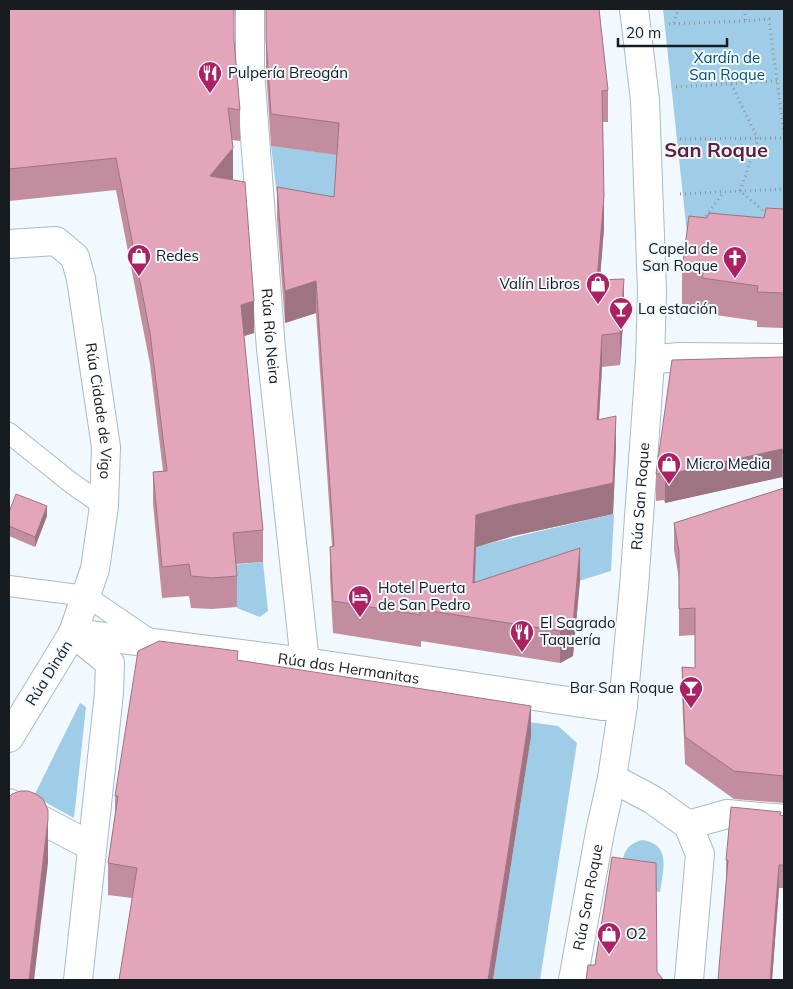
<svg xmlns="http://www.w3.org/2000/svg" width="793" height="989" viewBox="0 0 793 989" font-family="Mulish,sans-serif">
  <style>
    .green { fill: #9fcce6 }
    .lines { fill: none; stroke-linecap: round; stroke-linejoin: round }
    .lane-casing { stroke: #a9bac4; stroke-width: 22 }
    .street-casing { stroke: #a9bac4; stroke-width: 30 }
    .secondary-casing { stroke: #a9bac4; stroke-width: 30 }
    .path { stroke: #8f959a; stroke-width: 3; stroke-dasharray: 1 4; stroke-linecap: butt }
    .lane { stroke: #fff; stroke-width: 20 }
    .street { stroke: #fff; stroke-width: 28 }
    .secondary { stroke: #fff; stroke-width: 28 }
    .wall { fill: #c28e9f }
    .shaded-wall { fill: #9e7482 }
    .building { fill: #e2a5b9; stroke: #9e7482 }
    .labels { text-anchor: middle; stroke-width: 4; stroke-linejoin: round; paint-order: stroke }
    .park-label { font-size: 15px; fill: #00506f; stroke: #f2f9fe }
    .poi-label { font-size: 15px; fill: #161c20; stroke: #f2f9fe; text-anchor: start }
    .street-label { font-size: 15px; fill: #161c20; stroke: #f2f9fe }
    .district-label { font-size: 20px; font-weight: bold; fill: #601e3a; stroke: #f2f9fe }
  </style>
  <rect width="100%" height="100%" fill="#f2f9fe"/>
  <g class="green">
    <polygon points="663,9 784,9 784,245 689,252"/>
    <polygon points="271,146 339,155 334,228 280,219"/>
    <path d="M614,514L611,571L505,604L423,559C486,545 550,528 614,514Z"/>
    <polygon points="263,562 268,611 260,617 237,608 233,565"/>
    <polygon points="238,682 558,726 577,743 540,980 493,980 531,737"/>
    <polygon points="80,703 86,707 74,818 34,796"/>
    <path d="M642,840C672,844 663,871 660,892L620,887C622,867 619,845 642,840Z"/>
  </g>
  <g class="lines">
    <g class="lane-casing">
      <g id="lane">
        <polyline points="9,433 70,482 104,506"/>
        <polyline points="9,586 86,596 152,641"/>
      </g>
    </g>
    <g class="street-casing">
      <g id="street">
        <path id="s1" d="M250,9V71L271,349L305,662"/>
        <path id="s2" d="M9,244L56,241L75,257L81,279L106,447L104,506L95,569L73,633L9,738"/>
        <polyline points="650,362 657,359 679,357 784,358"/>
        <path id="s3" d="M73,633L305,662L602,706L623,705"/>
        <polyline points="73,633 110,663 109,693 78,980"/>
        <polyline points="612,778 653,800 688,825 700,854 689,980"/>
        <polyline points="9,803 91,846"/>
        <polyline points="688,825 727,814 784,819"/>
      </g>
    </g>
    <g class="secondary-casing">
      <g id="secondary">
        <path id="s4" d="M573,980L600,832L612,778L623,705L634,587L650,362L652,291L645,100L634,9"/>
      </g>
    </g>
    <g class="path">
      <polyline points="745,9 745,21"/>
      <polyline points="674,23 678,9"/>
      <polyline points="669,24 745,21 769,19 784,134"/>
      <polyline points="731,84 758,139 740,191 768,215"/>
      <polyline points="676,87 777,81"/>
      <polyline points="680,139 784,138"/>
      <polyline points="680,194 784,189"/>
      <polyline points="703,220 723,193"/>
    </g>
    <use href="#lane" class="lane"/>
    <use href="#street" class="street"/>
    <use href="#secondary" class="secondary"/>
  </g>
  <g class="wall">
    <polygon points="9,9 234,41 240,110 240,141 232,140 233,180 254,333 244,336 263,530 263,562 236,564 237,576 237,607 212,609 191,608 189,596 162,598 153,504 153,472 163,471 150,364 116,190 9,201"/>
    <polygon points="266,9 608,90 608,122 603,122 604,228 600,280 624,310 620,365 602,367 599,419 616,448 613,514 513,536 476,547 475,582 580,580 573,656 560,663 421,641 421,647 333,633 330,578 330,547 332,546 316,313 285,323 277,219 277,187 334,197 337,155 271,146 266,70"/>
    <polygon points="784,209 784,328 757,327 757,321 702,313 702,309 682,305 682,270 707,218 764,218"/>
    <polygon points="784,357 784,484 782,477 665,503 664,500 656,501 656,474"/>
    <polygon points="784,488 784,803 734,799 685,764 682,694 682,667 695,668 695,635 679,636 679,579 674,550 674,523"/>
    <polygon points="9,512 47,516 35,547 9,536"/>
    <polygon points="238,660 531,737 132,898 108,895 108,863 115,816 115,796"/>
    <polygon points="781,815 784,816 784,888 779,888 772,980 718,980 726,883 726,860"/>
  </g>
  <g class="shaded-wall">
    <polygon points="233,148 233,180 210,176"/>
    <polygon points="604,196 604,228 597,312 597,280"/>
    <polygon points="624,279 624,310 620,365 620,333"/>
    <polygon points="316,281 316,313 285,323 285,291"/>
    <polygon points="254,301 254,333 241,337 241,305"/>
    <polygon points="602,335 602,367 597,451 597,420"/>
    <polygon points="616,416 616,448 613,514 513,536 476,547 473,614 473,583 476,515"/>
    <polygon points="782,449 782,477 665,503 665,475"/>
    <polygon points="47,506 47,516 35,547 35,537"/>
    <polygon points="580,548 580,580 573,656 560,663 560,631"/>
    <polygon points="531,706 531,737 493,980 488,980"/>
    <polygon points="48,819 48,863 34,980 29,980"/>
    <polygon points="779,865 779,888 772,980 770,980"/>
  </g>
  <g class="building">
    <polygon points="9,9 234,9 234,40 240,110 228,108 233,148 210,176 245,182 254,301 241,305 263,530 233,533 237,576 212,578 191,576 189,564 162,567 153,472 167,471 150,333 116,158 9,169"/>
    <polygon points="266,9 599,9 608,90 602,91 604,196 597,280 624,279 620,333 602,335 597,420 616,416 613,483 513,505 476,515 473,583 580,548 573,624 560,631 418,609 421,615 333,601 330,547 334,546 316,281 285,291 277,187 334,197 339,123 271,114 266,39"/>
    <polygon points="766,208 784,209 784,293 757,292 758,286 702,278 703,273 682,270 689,216 707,218 709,213 764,218"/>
    <polygon points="784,357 784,457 782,449 665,475 664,473 656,474 672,360"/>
    <polygon points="784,488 784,776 734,771 685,737 682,667 695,668 695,608 679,609 679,551 674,523"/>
    <polygon points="16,494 47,506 35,537 9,526 9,512"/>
    <polygon points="159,641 238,651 237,660 531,706 488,980 119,980 137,868 108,863 118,796 115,796 138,651"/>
    <polygon points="20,791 28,791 36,794 43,799 48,810 48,819 29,980 9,980 9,797 12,794"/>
    <polygon points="731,807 781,812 780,815 784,816 784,865 779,865 770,980 718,980 728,860 726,860"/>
    <polygon points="612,857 656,863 657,972 662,978 662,980 586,980 588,965 595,965"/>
  </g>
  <defs>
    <g id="restaurant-pin" transform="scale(1.25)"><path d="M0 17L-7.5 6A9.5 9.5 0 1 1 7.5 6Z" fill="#ac2162" stroke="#f2f9fe"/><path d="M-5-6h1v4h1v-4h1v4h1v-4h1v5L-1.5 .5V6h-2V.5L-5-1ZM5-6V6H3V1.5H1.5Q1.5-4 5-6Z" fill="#fff"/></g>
    <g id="shop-pin" transform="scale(1.25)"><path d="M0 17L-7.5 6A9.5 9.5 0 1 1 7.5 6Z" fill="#ac2162" stroke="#f2f9fe"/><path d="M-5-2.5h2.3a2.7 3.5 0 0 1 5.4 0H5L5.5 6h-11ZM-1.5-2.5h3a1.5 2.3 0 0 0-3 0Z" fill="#fff"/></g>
    <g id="church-pin" transform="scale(1.25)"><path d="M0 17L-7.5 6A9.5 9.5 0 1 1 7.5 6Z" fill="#ac2162" stroke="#f2f9fe"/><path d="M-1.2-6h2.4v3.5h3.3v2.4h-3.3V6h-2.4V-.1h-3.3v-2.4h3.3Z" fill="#fff"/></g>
    <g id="bar-pin" transform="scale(1.25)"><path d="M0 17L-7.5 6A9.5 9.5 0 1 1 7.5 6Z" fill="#ac2162" stroke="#f2f9fe"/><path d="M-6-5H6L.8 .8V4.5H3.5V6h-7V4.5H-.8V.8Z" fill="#fff"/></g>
    <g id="hotel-pin" transform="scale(1.25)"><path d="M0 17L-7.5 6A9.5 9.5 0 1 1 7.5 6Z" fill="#ac2162" stroke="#f2f9fe"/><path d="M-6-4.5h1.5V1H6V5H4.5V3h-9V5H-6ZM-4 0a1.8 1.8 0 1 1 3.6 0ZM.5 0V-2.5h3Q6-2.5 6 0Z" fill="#fff"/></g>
  </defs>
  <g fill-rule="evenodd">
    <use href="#restaurant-pin" x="210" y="73"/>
    <use href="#shop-pin" x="139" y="256"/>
    <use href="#church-pin" x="735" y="258"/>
    <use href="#shop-pin" x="598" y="284"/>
    <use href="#bar-pin" x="621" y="309"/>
    <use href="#shop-pin" x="669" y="464"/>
    <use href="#hotel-pin" x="360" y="597"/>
    <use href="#restaurant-pin" x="522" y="632"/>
    <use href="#bar-pin" x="691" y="688"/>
    <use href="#shop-pin" x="609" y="934"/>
  </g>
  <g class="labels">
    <g class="park-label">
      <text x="727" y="63">Xardín de<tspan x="727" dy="17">San Roque</tspan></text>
    </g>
    <g class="poi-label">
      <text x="228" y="78">Pulpería Breogán</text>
      <text x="718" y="254" text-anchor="end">Capela de<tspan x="718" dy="17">San Roque</tspan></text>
      <text x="156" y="261">Redes</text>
      <text x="580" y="289" text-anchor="end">Valín Libros</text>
      <text x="638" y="314">La estación</text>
      <text x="686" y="469">Micro Media</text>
      <text x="378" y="593">Hotel Puerta<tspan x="378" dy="17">de San Pedro</tspan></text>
      <text x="540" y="628">El Sagrado<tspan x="540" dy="17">Taquería</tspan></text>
      <text x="674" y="693" text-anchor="end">Bar San Roque</text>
      <text x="626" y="939">O2</text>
    </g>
    <g class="street-label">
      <text dy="5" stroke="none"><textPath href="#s1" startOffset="328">Rúa Río Neira</textPath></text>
      <text dy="5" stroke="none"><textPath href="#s2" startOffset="228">Rúa Cidade de Vigo</textPath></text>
      <text dy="5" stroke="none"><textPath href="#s4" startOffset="489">Rúa San Roque</textPath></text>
      <text dy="5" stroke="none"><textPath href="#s3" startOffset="278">Rúa das Hermanitas</textPath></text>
      <text transform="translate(49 673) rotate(-58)" y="5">Rúa Dinán</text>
      <text dy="5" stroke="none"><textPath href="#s4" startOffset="84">Rúa San Roque</textPath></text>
    </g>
    <g class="district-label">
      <text x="716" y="157">San Roque</text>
    </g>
  </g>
  <rect width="793" height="989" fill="none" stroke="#161c20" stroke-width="20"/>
  <path d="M618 38v8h109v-8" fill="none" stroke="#161c20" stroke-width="2.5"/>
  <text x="626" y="38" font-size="15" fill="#161c20" stroke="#f2f9fe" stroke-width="4" paint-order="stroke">20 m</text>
</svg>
